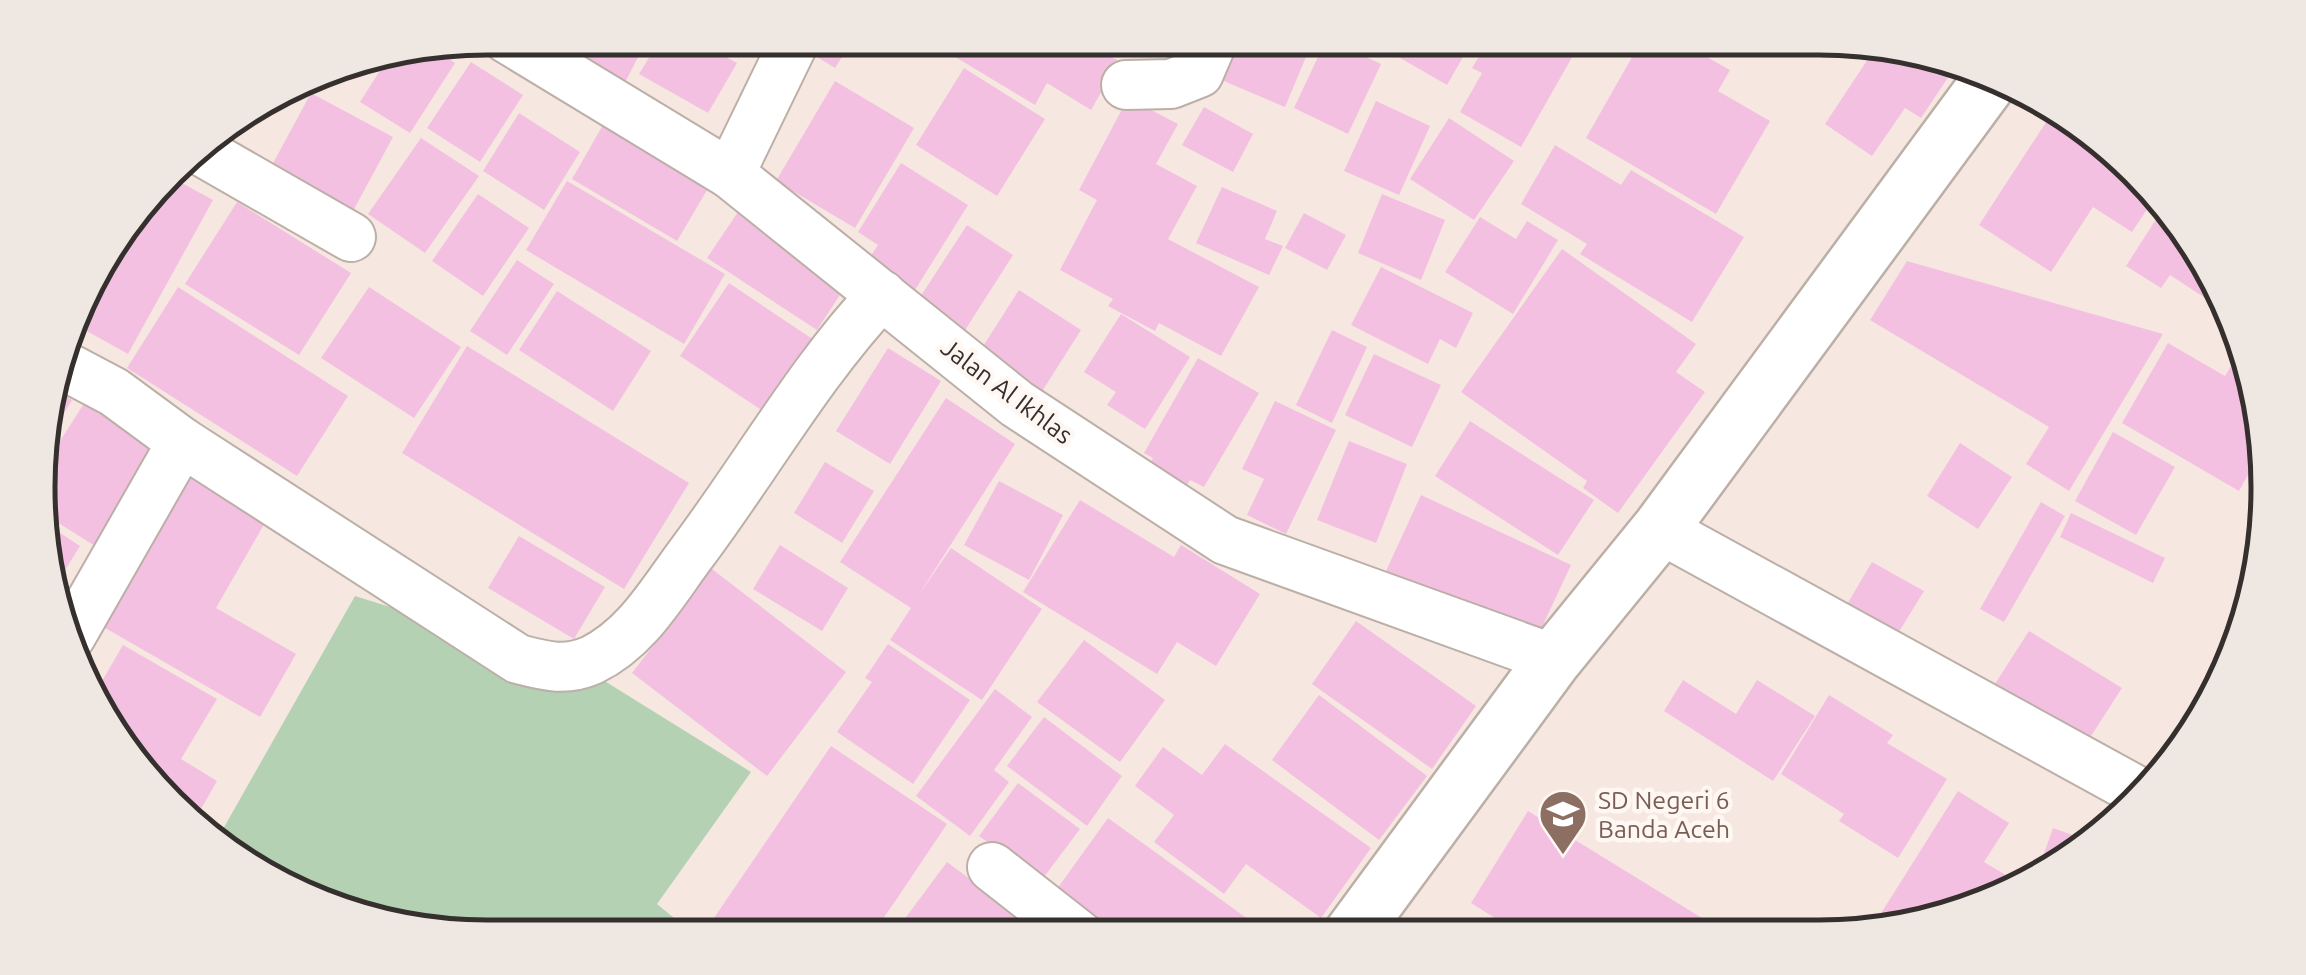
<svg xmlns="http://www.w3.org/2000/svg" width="2306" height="975" viewBox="0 0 2306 975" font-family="Ubuntu,sans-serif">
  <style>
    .green { fill: #b4d1b3 }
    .building { fill: #f4c0e2 }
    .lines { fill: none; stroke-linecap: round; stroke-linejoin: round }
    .minor-casing { stroke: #bcafa7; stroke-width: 52 }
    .tertiary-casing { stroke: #bcafa7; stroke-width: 60 }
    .minor { stroke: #fff; stroke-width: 48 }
    .tertiary { stroke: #fff; stroke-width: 55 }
    .labels { text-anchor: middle; stroke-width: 9; stroke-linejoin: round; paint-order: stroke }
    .street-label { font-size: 25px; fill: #35302d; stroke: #fff7f2 }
    .education-label { font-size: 25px; fill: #785e54; stroke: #fff7f2; text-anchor: start }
    .rim { fill: none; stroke: #35302d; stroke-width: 5 }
  </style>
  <rect width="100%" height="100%" fill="#f6e8e0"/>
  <polygon class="green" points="355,596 582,667 751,772 657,904 697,937 488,937 343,914 214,845"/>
  <g class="building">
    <polygon points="544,38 648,38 621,90"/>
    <polygon points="661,38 692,38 737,63 708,113 639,74"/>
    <polygon points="729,38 765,38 758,52"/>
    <polygon points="811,38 854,38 835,68 804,49"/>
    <polygon points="962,38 1078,38 1119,61 1091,110 1047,83 1035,105 952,55"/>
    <polygon points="1137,38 1189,38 1182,56"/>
    <polygon points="1228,38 1314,38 1285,107 1212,76"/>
    <polygon points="1327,38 1381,64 1348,134 1294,108"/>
    <polygon points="1386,38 1474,38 1447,85 1381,47"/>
    <polygon points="1490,38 1583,38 1521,147 1460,112 1482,73 1472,68"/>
    <polygon points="1643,38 1673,38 1730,70 1718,91 1770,121 1716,214 1586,138"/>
    <polygon points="431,47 455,63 410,133 360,102 391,53"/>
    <polygon points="1876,47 1959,61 1921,118 1905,108 1872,156 1825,124"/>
    <polygon points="471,62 523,95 480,162 427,128"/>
    <polygon points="964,68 1045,119 997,196 916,145"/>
    <polygon points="835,81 914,128 855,228 776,181"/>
    <polygon points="311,93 393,137 353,211 271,167"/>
    <polygon points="1128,98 1178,124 1156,164 1197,186 1168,239 1259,287 1221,356 1159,323 1155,331 1108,306 1113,299 1060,270 1097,200 1079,190"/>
    <polygon points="1376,101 1430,126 1399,195 1344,171"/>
    <polygon points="1204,107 1253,134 1233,172 1182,145"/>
    <polygon points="519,113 580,152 544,210 483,171"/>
    <polygon points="2052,113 2115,149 2154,199 2132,232 2093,207 2051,272 1979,225"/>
    <polygon points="607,118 713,180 677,241 572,179"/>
    <polygon points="1449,118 1514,161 1474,220 1410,179"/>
    <polygon points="421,138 479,176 425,253 368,214"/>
    <polygon points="1555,145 1621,185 1631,170 1744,237 1692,322 1580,254 1587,244 1521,204"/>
    <polygon points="901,163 968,205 915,290 868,260 878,245 858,232"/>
    <polygon points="169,176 213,200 128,354 76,325 98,263"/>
    <polygon points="567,181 725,274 684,344 526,250"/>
    <polygon points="1222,187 1277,211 1265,239 1283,246 1269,275 1196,243"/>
    <polygon points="478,194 529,228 483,296 432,261"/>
    <polygon points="1382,194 1445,220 1421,280 1358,253"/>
    <polygon points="237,202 351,273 299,355 185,284"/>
    <polygon points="744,203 853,275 817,330 707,258"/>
    <polygon points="2162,210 2222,288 2228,313 2170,275 2161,288 2126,266"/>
    <polygon points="1304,213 1346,235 1327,270 1285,248"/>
    <polygon points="1480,217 1516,239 1527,221 1558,240 1513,314 1445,272"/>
    <polygon points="967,225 1013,255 960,338 913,308"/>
    <polygon points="1562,249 1696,344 1676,372 1705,392 1618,513 1583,488 1587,481 1461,392"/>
    <polygon points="517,260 554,284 507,355 470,331"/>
    <polygon points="1907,261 2163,334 2069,491 2026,464 2049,427 1870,320"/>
    <polygon points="1381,267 1473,313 1456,348 1440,339 1428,364 1351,325"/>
    <polygon points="729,283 814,340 766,413 680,356"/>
    <polygon points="178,287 348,396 297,476 127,368"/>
    <polygon points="369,287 461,347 414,418 321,358"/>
    <polygon points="1019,290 1081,330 1041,393 973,362"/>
    <polygon points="557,291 651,351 613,411 519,350"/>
    <polygon points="1121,314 1190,357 1145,429 1107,405 1116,392 1084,372"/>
    <polygon points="1332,330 1367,347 1332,423 1296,405"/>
    <polygon points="2168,343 2225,376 2239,352 2264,446 2239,491 2122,423"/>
    <polygon points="467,346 689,483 624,589 402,453"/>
    <polygon points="888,348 941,381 890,464 836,431"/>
    <polygon points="1374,354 1441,385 1412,447 1345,415"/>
    <polygon points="1198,358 1259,393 1204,487 1190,480 1180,497 1143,476 1153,458 1144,453"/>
    <polygon points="55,389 72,400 42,449 41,428"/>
    <polygon points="90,394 167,444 100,549 44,514 43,468"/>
    <polygon points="946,398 1015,444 918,596 951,548 1042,609 982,700 890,640 911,608 840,562"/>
    <polygon points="1275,401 1336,430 1286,534 1247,515 1264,479 1242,469"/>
    <polygon points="1470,421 1594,500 1558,555 1435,476"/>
    <polygon points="2113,432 2175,467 2136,535 2075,501"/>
    <polygon points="1349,441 1407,464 1376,543 1317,520"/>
    <polygon points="1960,443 2012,477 1978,529 1927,496"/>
    <polygon points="825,462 874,491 842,543 794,513"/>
    <polygon points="180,471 266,521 216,608 296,654 260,717 93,621"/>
    <polygon points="999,481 1063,515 1029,580 964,545"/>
    <polygon points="1421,495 1571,565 1535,642 1385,573"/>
    <polygon points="1080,500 1174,557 1181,545 1260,594 1216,666 1177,642 1157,674 1023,592"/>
    <polygon points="2041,502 2065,516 2004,622 1980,609"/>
    <polygon points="2071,513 2165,558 2153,583 2060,537"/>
    <polygon points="45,523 80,546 52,591 46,576"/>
    <polygon points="519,536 605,587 574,639 488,588"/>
    <polygon points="780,545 848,588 822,631 753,589"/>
    <polygon points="1872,562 1924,591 1897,635 1846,606"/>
    <polygon points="712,569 846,672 767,776 632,673"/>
    <polygon points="1356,621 1476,706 1432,769 1312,684"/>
    <polygon points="2029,631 2122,688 2084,747 1991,690"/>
    <polygon points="1084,640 1165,700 1120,762 1037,702"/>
    <polygon points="888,644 970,700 913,784 837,732 872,682 865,678"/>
    <polygon points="123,645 217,699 181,759 217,781 193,823 113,737 95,693"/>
    <polygon points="1683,680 1736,714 1757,680 1815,716 1773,781 1664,711"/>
    <polygon points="995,689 1032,717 994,770 1009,782 970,836 916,796"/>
    <polygon points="1319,695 1427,776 1379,840 1272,760"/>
    <polygon points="1829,695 1893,735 1887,743 1947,779 1898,858 1839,821 1844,814 1781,774"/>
    <polygon points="1044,717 1122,776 1087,826 1007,766"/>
    <polygon points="1225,744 1371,848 1321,918 1246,864 1224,894 1154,842 1174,815 1135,786 1163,747 1202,775"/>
    <polygon points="831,746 947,824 898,897 871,936 701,937"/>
    <polygon points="1018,783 1080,829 1041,881 979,836"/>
    <polygon points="1958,791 2009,823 1984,862 2011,878 2000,897 1868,934"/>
    <polygon points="1528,811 1728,934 1522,935 1471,903"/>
    <polygon points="1108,818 1270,935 1120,936 1057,889"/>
    <polygon points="2053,828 2092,842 2035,879"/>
    <polygon points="947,862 1018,915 1003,936 892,936"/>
  </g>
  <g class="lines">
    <g class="minor-casing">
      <g id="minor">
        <polyline points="506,38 730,174 1017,404 1225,540 1554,659"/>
        <polyline points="1126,85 1171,84 1199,73 1214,38"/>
        <polyline points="194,147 351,237"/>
        <polyline points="730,174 796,38"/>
        <path d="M63,365L114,392L182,442L518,659C545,666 565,672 592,660C637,638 662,593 691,554C755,469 810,371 882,295"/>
        <polyline points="1660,529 2143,794"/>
        <polyline points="71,636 182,442"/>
        <polyline points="992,867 1080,936"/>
      </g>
    </g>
    <g class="tertiary-casing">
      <polyline id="tertiary" points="1351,935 1554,659 1660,529 1992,78"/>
    </g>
    <use href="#minor" class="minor"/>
    <use href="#tertiary" class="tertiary"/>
  </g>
  <defs>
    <g id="school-pin" transform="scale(2.5)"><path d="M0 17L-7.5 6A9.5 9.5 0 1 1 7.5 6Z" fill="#8d6e63" stroke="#fff7f2"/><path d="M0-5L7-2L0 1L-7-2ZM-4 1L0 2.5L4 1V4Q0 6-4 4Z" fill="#fff"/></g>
  </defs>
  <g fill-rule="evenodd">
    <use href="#school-pin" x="1563" y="814"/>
  </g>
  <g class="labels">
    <g class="street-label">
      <text transform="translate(1007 391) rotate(37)" y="9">Jalan Al Ikhlas</text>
    </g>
    <g class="education-label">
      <text x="1598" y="809">SD Negeri 6<tspan x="1598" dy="29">Banda Aceh</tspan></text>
    </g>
  </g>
  <path d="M0 0H2306V975H0ZM487 55H1819A432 432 0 0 1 2251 487V488A432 432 0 0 1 1819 920H487A432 432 0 0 1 55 488V487A432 432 0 0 1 487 55Z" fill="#efe7e2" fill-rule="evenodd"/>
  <path class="rim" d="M487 55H1819A432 432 0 0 1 2251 487V488A432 432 0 0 1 1819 920H487A432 432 0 0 1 55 488V487A432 432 0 0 1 487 55Z"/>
</svg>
